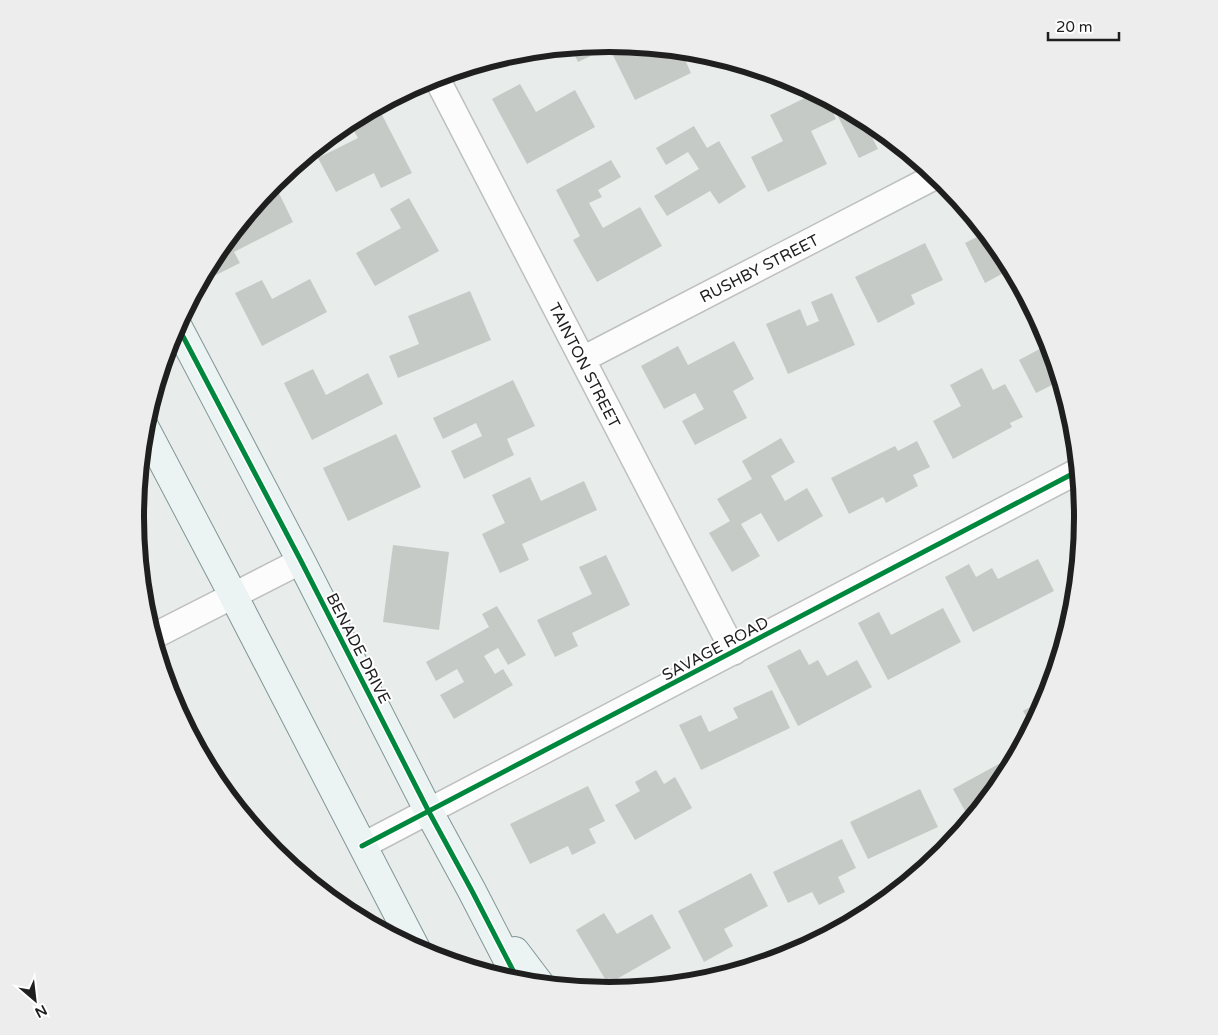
<svg xmlns="http://www.w3.org/2000/svg" width="1218" height="1035" viewBox="0 0 1218 1035" font-family="'Varela Round',sans-serif">
  <style>
    .building { fill: #c5cac7 }
    .lines { fill: none; stroke-linecap: round; stroke-linejoin: round }
    .street-casing { stroke: #bec0c0; stroke-width: 28 }
    .secondary-casing { stroke: #819695; stroke-width: 30 }
    .street { stroke: #fcfcfc; stroke-width: 25 }
    .secondary { stroke: #ebf3f3; stroke-width: 28 }
    .cycleway-casing { stroke: #fff; stroke-width: 8 }
    .cycleway { stroke: #00873e; stroke-width: 5 }
    .labels { text-anchor: middle; stroke-width: 4; stroke-linejoin: round; paint-order: stroke }
    .street-label { font-size: 16px; fill: #1f1f1f; stroke: #fff }
    .rim { fill: none; stroke: #1f1f1f; stroke-width: 6 }
  </style>
  <rect width="100%" height="100%" fill="#e8edeb"/>
  <g class="building">
    <polygon points="609,44 631,46 635,54 648,48 681,51 691,73 635,100 609,47 578,62 571,47"/>
    <polygon points="520,84 536,112 575,90 595,127 527,164 492,99"/>
    <polygon points="815,93 827,99 836,119 811,131 827,164 768,192 751,157 783,141 770,115"/>
    <polygon points="830,101 872,124 877,127 869,131 878,149 859,158"/>
    <polygon points="380,111 412,173 381,188 374,173 336,192 318,158 358,138 351,126"/>
    <polygon points="694,126 707,148 719,141 746,187 719,204 710,191 667,216 654,196 699,169 688,152 666,165 656,148"/>
    <polygon points="611,160 621,177 598,190 602,197 589,203 603,228 640,207 662,246 597,282 573,240 580,236 556,190"/>
    <polygon points="275,185 293,222 234,252 240,263 214,276 209,266 215,254 270,187"/>
    <polygon points="409,198 439,251 375,286 356,253 401,228 390,209"/>
    <polygon points="985,233 1003,255 1011,269 985,283 965,243"/>
    <polygon points="925,243 943,280 911,295 915,304 878,323 855,277"/>
    <polygon points="310,279 327,312 262,346 235,293 262,280 272,299"/>
    <polygon points="470,291 491,340 398,378 389,356 419,344 408,316"/>
    <polygon points="832,293 855,345 788,374 766,324 800,309 807,326 819,321 811,302"/>
    <polygon points="734,341 754,379 733,391 747,418 695,445 682,421 704,409 695,393 664,409 641,366 678,346 688,365"/>
    <polygon points="1049,344 1060,381 1036,393 1019,360"/>
    <polygon points="982,368 993,390 1005,384 1023,417 1010,423 1012,427 953,459 933,421 961,406 950,385"/>
    <polygon points="313,369 326,395 368,373 383,404 312,440 284,383"/>
    <polygon points="513,380 535,426 507,439 514,455 464,479 451,451 482,436 476,423 443,439 433,418"/>
    <polygon points="396,434 421,487 348,521 323,468"/>
    <polygon points="781,438 795,462 771,476 785,501 807,488 823,516 778,542 761,513 741,524 760,556 732,572 709,533 730,521 717,499 752,479 742,461"/>
    <polygon points="917,441 930,467 913,475 918,486 886,503 883,497 849,514 831,478 895,446 898,451"/>
    <polygon points="530,477 541,501 584,481 597,510 522,544 529,560 500,573 482,534 505,523 492,495"/>
    <polygon points="393,545 449,552 439,630 383,622"/>
    <polygon points="606,555 630,605 572,633 578,646 555,657 537,620 592,594 579,567"/>
    <polygon points="1038,559 1054,591 973,632 945,577 969,564 976,577 992,568 998,579"/>
    <polygon points="497,606 526,655 508,665 498,648 484,656 495,674 503,669 513,685 454,719 440,695 464,682 457,669 436,681 426,662 489,627 482,614"/>
    <polygon points="943,608 961,642 888,680 858,623 879,612 891,635"/>
    <polygon points="800,649 809,665 818,660 827,676 857,660 872,687 798,726 767,666"/>
    <polygon points="772,690 790,728 701,770 679,725 701,715 709,732 738,718 733,708"/>
    <polygon points="1036,704 1040,711 1032,726 1023,711"/>
    <polygon points="1017,754 1003,781 970,820 953,789"/>
    <polygon points="656,770 664,784 675,777 692,808 635,840 615,805 640,791 635,782"/>
    <polygon points="588,786 605,821 589,829 596,843 572,855 568,846 530,864 510,824"/>
    <polygon points="920,789 938,827 868,859 850,822"/>
    <polygon points="842,839 856,868 838,877 845,892 819,905 812,892 788,903 773,872"/>
    <polygon points="751,873 768,906 724,929 733,946 704,962 678,911"/>
    <polygon points="604,913 617,934 652,914 671,948 608,984 576,930"/>
  </g>
  <g class="lines">
    <g class="street-casing">
      <g id="street">
        <polyline points="436,77 734,652"/>
        <polyline points="583,359 936,176"/>
        <polyline points="152,637 301,561"/>
        <polyline points="362,846 1078,471"/>
      </g>
    </g>
    <g class="secondary-casing">
      <g id="secondary">
        <polyline points="177,325 301,561 429,812 472,891 519,982"/>
        <polyline points="144,426 233,595 416,949"/>
        <polyline points="515,951 540,984"/>
      </g>
    </g>
    <use href="#street" class="street"/>
    <use href="#secondary" class="secondary"/>
    <g class="cycleway-casing">
      <g id="cycleway">
        <polyline points="177,325 301,561 429,812 472,891 519,982"/>
        <polyline points="362,846 1078,471"/>
      </g>
    </g>
    <use href="#cycleway" class="cycleway"/>
  </g>
  <g class="labels">
    <g class="street-label">
      <text transform="translate(759 268) rotate(-27)" y="6">RUSHBY STREET</text>
      <text transform="translate(585 365) rotate(63)" y="6">TAINTON STREET</text>
      <text transform="translate(359 648) rotate(63)" y="6">BENADE DRIVE</text>
      <text transform="translate(715 648) rotate(-28)" y="6">SAVAGE ROAD</text>
    </g>
  </g>
  <path d="M0 0H1218V1035H0ZM144 517a465 465 0 1 1 930 0a465 465 0 1 1-930 0Z" fill="#ededed" fill-rule="evenodd"/>
  <path class="rim" d="M144 517a465 465 0 1 1 930 0a465 465 0 1 1-930 0Z"/>
  <g transform="translate(35 1000) rotate(152)" stroke="#ffffff" stroke-width="4" paint-order="stroke">
  <path d="M0-4L9 19L0 12L-9 19Z" fill="#1f1f1f"/>
  <text y="-8" font-size="14" font-weight="bold" text-anchor="middle" fill="#1f1f1f">N</text>
  </g>
  <path d="M1048 32v8h71v-8" fill="none" stroke="#1f1f1f" stroke-width="2.5"/>
  <text x="1056" y="32" font-size="15" fill="#1f1f1f" stroke="#ffffff" stroke-width="4" paint-order="stroke">20 m</text>
</svg>
